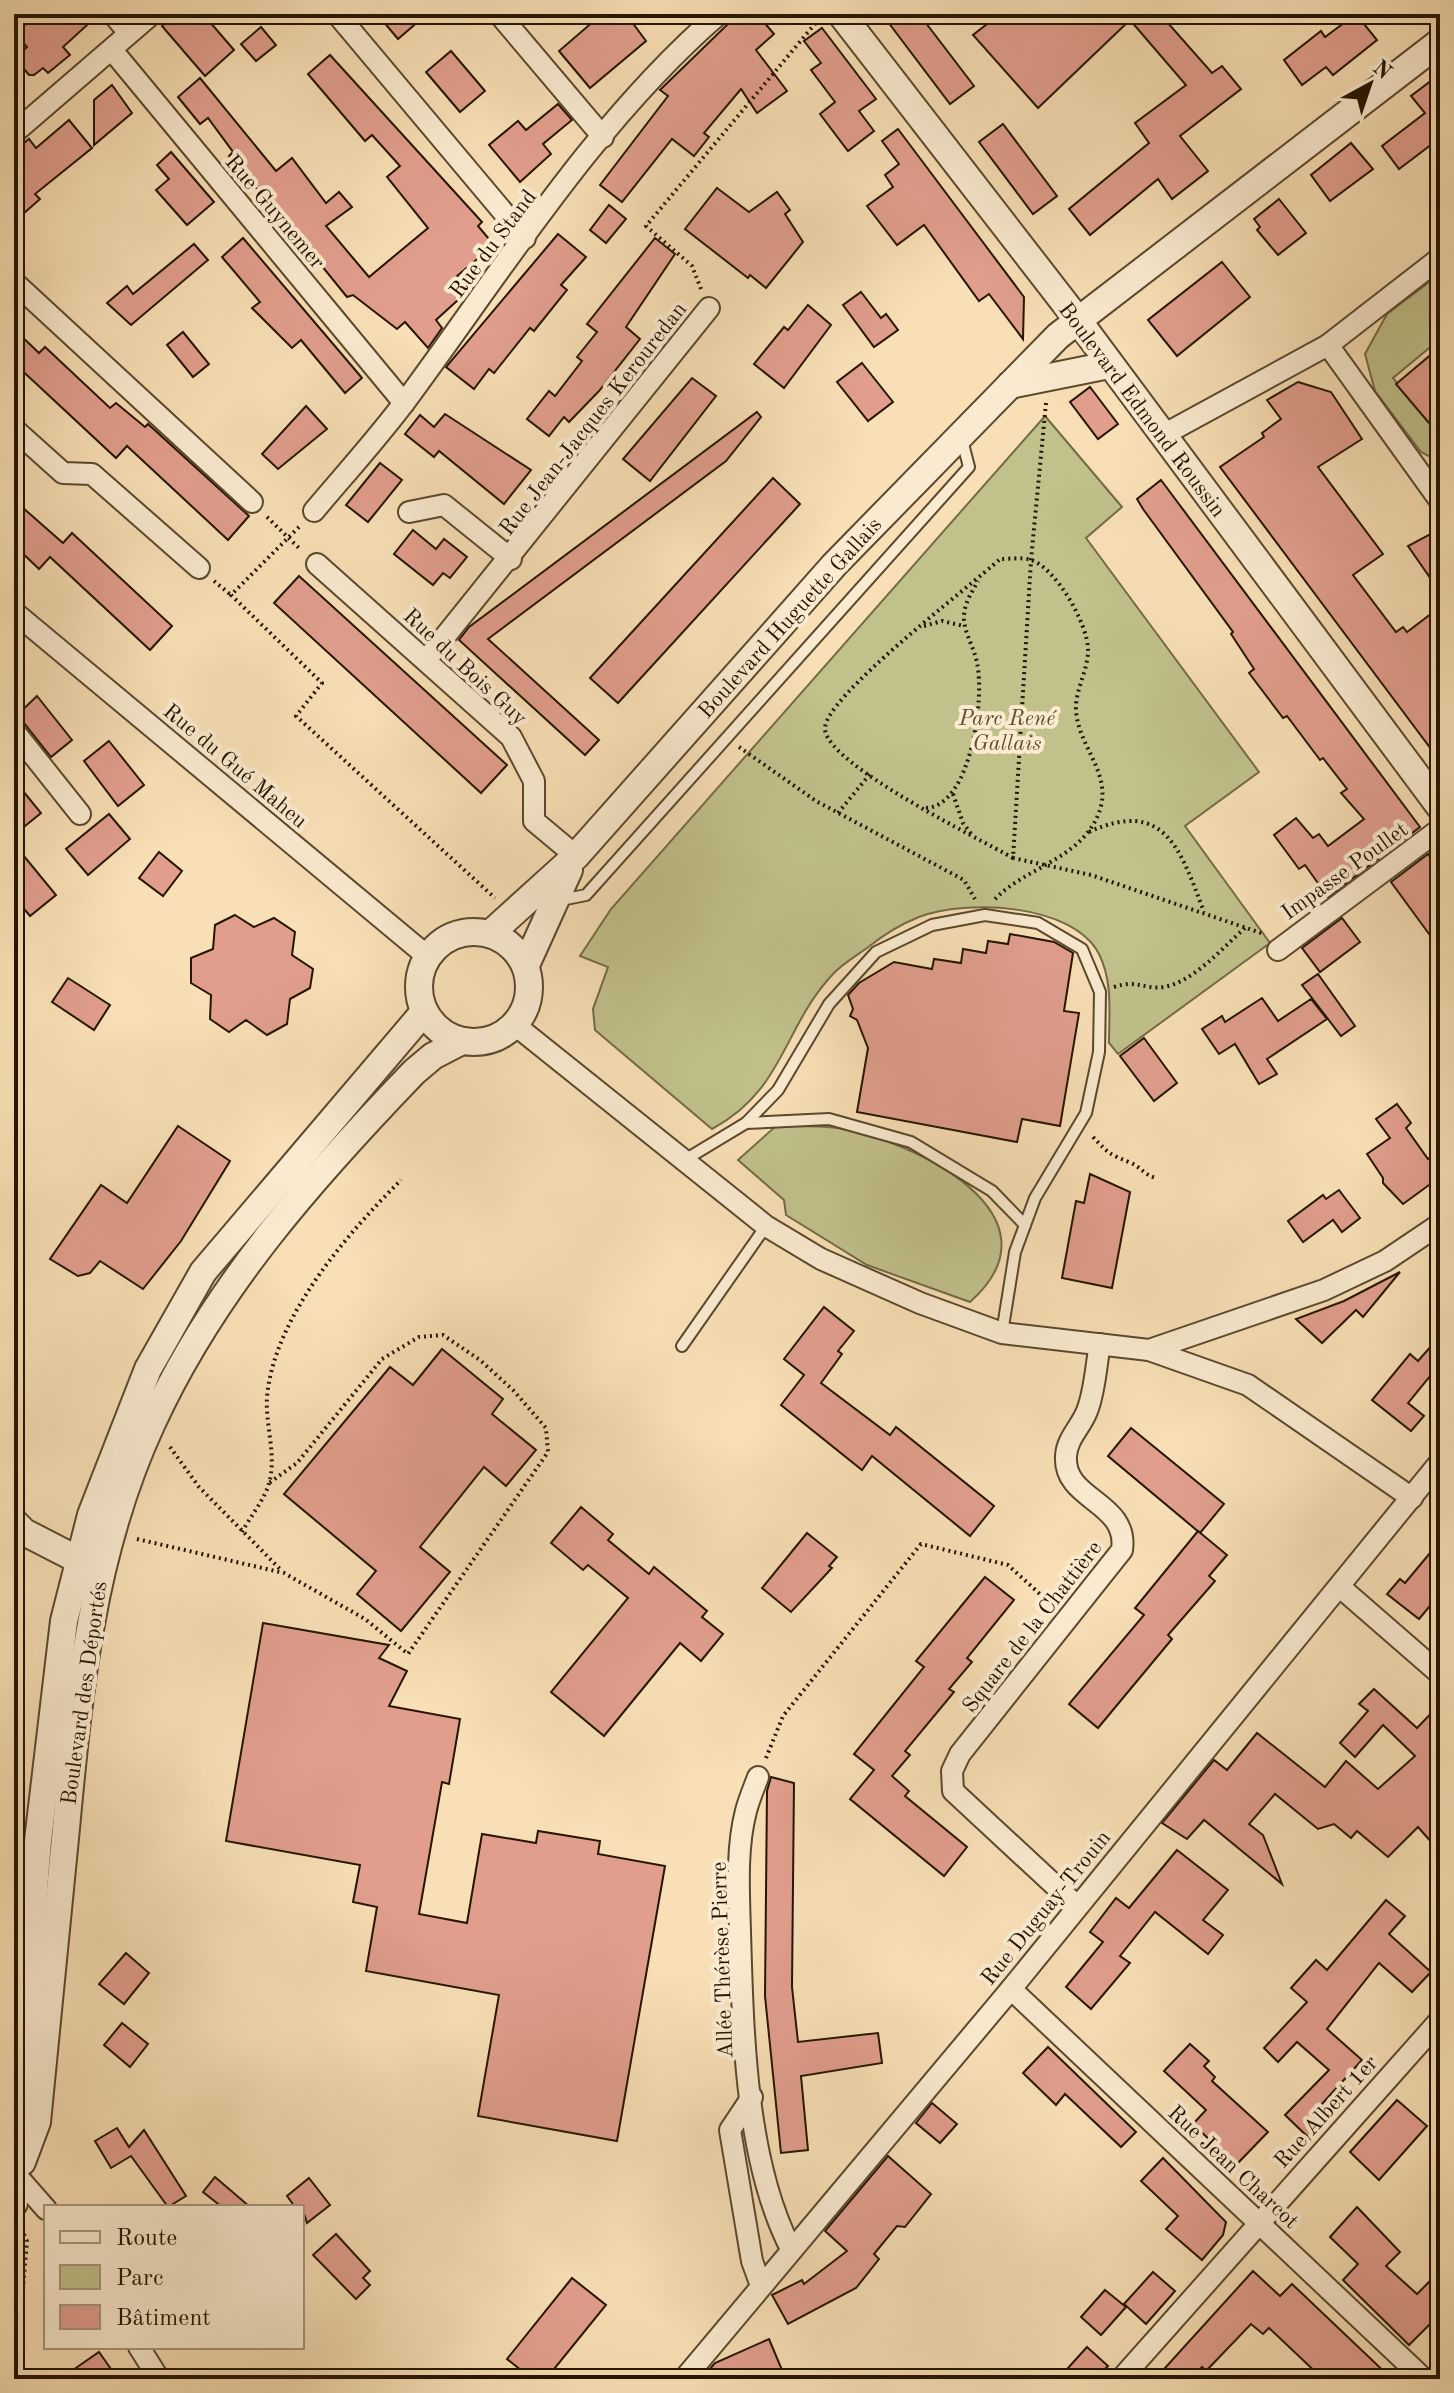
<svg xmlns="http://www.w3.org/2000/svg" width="1454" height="2393" viewBox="0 0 1454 2393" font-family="'Old Standard TT',serif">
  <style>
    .green { fill: #c1c18b; stroke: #736b46; stroke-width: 2 }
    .building { fill: #e19e8d; stroke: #251501; stroke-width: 2 }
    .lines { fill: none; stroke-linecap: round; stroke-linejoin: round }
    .service-casing { stroke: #5a482e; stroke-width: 14 }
    .minor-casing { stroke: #5a482e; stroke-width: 24 }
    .tertiary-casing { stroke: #5a482e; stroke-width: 30 }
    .path { stroke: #251501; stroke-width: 4; stroke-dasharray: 2 4; stroke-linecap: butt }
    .service { stroke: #faeacf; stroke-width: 10 }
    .minor { stroke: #faeacf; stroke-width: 20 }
    .tertiary { stroke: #faeacf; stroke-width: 26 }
    .labels { text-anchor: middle; stroke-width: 8; stroke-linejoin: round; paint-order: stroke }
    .street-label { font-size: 22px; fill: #251501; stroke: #faeacf }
    .park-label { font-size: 22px; font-style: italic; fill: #5c5131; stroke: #faeacf }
  </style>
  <rect width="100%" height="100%" fill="#f8dfb5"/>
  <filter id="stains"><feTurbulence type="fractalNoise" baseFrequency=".0025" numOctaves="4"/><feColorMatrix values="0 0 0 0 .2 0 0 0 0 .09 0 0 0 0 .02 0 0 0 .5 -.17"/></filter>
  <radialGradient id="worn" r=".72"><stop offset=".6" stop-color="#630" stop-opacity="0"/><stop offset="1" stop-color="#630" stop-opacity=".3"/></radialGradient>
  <g class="green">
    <polygon points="1440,274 1440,339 1393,378 1440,435 1440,462 1421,452 1375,391 1365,354 1387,314"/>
    <path d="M1045,416L1122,507L1086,538L1259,772L1185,826L1270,943L1118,1054L1109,1043C1109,1013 1113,982 1099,954C1072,903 966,899 919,917C901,924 882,936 867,948C856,956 842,964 833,974C783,1027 784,1091 712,1129L595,1030L593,1009L608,967L580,956L611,909Z"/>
    <path d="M776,1126C796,1126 818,1125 838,1128C913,1140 1068,1215 970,1302L867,1265L786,1215L784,1200L738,1160Z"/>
  </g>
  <g class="building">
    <polygon points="18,14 99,14 63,47 70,55 48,73 43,68 34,75 29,75 15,58 27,47 19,38 22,36 18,31 26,24"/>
    <polygon points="176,14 203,14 234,50 205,76 162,26"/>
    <polygon points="377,14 427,14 398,39"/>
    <polygon points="602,14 626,14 646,41 590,88 559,51"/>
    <polygon points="732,14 757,14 774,34 756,50 787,91 757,113 741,89 704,133 709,137 694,156 672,139 622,202 600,185 668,96 660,90 728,24"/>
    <polygon points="882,14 919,14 974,86 950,104"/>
    <polygon points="1000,14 1160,14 1212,73 1222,66 1241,89 1180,136 1208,171 1172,199 1158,179 1090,235 1069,209 1149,143 1135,123 1186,85 1130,20 1038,108 973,35"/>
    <polygon points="1356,14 1377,40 1333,75 1326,67 1302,85 1284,60 1321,31 1325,37"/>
    <polygon points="261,27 276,45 256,61 241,44"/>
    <polygon points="822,28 876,99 859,111 874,131 848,151 820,114 835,102 811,70 821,63 804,41"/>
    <polygon points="451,51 485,91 460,112 426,72"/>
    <polygon points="330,55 482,222 478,226 494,245 457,276 469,290 436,320 442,328 428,348 405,322 397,329 353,295 347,297 304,244 301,247 290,233 292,231 229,156 233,152 208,118 200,124 178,97 200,78 276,171 292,158 326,203 339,192 352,207 326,226 369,277 428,228 387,177 400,166 372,135 365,141 308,74"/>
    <polygon points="1440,74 1440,138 1399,169 1382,146 1425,113 1411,96"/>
    <polygon points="112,85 132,113 94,145 94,100"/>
    <polygon points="558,104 572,120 543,144 551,154 520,182 489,145 518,121 526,130"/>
    <polygon points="69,120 92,148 35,194 40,199 14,222 14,151 29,139 36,148"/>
    <polygon points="1003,124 1057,196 1033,214 979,142"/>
    <polygon points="898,129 1024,297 1023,339 989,294 979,301 924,225 897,245 867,206 893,187 885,175 899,164 882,141"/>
    <polygon points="1351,143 1373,169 1330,201 1311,175"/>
    <polygon points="171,152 214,202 187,225 156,190 169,179 157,165"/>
    <polygon points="717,188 749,212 777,192 790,210 785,214 803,242 766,288 750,275 748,278 685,229"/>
    <polygon points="1279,199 1306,233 1278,255 1257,230 1260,227 1254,219"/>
    <polygon points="609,205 626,219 606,243 590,230"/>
    <polygon points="558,234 586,257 561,285 567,290 534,331 530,328 494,373 489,369 474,389 446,367"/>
    <polygon points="243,238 362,378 345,393 301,340 292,348 252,308 260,302 222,257"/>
    <polygon points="655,238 675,254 626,327 640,339 599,391 569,422 564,417 549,436 527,419 549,391 555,396 582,361 577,357 597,332 587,324"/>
    <polygon points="194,244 208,260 131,325 107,303 127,286 133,294"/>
    <polygon points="1222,262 1250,297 1177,356 1148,320"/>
    <polygon points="861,292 881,318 886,314 898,330 874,347 843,305"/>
    <polygon points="808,305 831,325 784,388 754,364 784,327 788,330"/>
    <polygon points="14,329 39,353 45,347 110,408 116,403 145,427 148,424 249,516 228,540 127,446 116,458 14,363"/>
    <polygon points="183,332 209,364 193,377 167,345"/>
    <polygon points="1440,347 1440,436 1396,384"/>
    <polygon points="862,363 893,402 868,421 837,382"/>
    <polygon points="692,378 716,396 650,481 623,459"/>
    <polygon points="1298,382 1331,392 1362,439 1318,467 1383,554 1353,575 1396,632 1403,627 1407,632 1440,607 1440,761 1220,467 1264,437 1262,433 1281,419 1267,400"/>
    <polygon points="1090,387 1118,424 1098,439 1070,402"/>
    <polygon points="306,406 327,429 278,469 262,454"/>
    <polygon points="757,412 761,417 726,461 488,639 599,740 585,755 459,640 469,627"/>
    <polygon points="445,414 531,470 504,504 439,451 434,457 405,434 420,415 434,427"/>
    <polygon points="380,463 402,480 368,522 346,505"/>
    <polygon points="773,478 800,504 618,703 590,678"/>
    <polygon points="1161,480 1420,827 1328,897 1305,865 1299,869 1274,835 1296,818 1313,838 1319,834 1328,846 1364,819 1341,793 1347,789 1323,758 1320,760 1287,716 1283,718 1249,673 1254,669 1231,634 1233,632 1143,509 1137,499"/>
    <polygon points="14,500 63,543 72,533 172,626 150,650 50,557 39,569 14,545"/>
    <polygon points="1440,529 1440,592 1408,546"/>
    <polygon points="413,530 436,549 444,539 467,557 450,578 443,573 433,585 394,554"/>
    <polygon points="299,576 507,765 481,793 274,603"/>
    <polygon points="37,696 72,740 51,757 24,723 14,718"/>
    <polygon points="109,741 144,785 118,806 84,761"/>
    <polygon points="14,780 41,813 14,835"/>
    <polygon points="109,814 130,839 88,875 66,849"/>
    <polygon points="14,844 56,895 30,916 14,897"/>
    <polygon points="159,852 182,871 163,896 139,878"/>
    <polygon points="1428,854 1440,871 1440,949 1391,882"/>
    <polygon points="235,915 254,927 274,918 295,932 292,955 313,969 310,988 290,999 287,1024 267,1035 246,1020 229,1032 210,1019 211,995 191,983 191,958 213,949 215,925"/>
    <polygon points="1342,918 1360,942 1320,972 1302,948"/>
    <polygon points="1010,934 1054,942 1073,953 1064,1011 1079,1013 1060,1126 1022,1119 1017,1142 857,1112 868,1048 857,1020 850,1016 853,1009 848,995 859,983 894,962 932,969 934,959 961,963 963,949 986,953 988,941 1008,944"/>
    <polygon points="1318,974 1355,1026 1341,1036 1302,985"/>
    <polygon points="68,978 110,1005 94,1030 52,1002"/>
    <polygon points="1262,998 1278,1021 1311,999 1327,1019 1267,1059 1277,1074 1259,1084 1235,1044 1219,1054 1202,1029 1222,1016 1225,1022"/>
    <polygon points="1144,1038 1177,1083 1154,1101 1120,1056"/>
    <polygon points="1397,1104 1411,1123 1406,1128 1428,1159 1440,1150 1440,1177 1403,1204 1383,1183 1383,1178 1367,1154 1390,1138 1376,1119"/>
    <polygon points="178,1126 230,1161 181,1241 143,1289 100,1261 90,1273 78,1276 50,1259 101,1185 127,1203"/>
    <polygon points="1090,1174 1130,1192 1112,1288 1062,1278 1076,1201 1084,1203"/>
    <polygon points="1339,1190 1360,1218 1342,1232 1333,1220 1303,1242 1288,1221 1323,1195 1326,1199"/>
    <polygon points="1400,1272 1363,1317 1356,1310 1322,1343 1296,1319 1344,1301"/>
    <polygon points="824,1307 854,1331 838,1351 842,1354 821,1383 890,1435 896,1427 994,1506 970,1536 872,1456 862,1470 781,1405 804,1375 784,1359"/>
    <polygon points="1440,1336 1440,1364 1408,1403 1424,1416 1411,1431 1372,1400 1410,1354 1418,1361"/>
    <polygon points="442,1349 503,1399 492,1414 536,1450 506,1486 484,1467 420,1547 450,1572 401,1631 357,1594 376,1571 284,1494 390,1367 413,1385"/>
    <polygon points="1131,1428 1224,1504 1200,1533 1108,1456"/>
    <polygon points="581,1507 613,1534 608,1540 649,1574 654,1567 707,1611 702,1617 723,1634 701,1661 680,1643 604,1736 551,1692 628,1598 588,1565 583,1570 551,1543"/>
    <polygon points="1198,1531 1227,1555 1209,1576 1215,1581 1168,1635 1172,1639 1098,1728 1069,1704 1144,1615 1135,1608"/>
    <polygon points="807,1533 837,1557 829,1566 832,1568 791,1612 762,1588"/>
    <polygon points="1440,1541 1440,1594 1419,1619 1387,1594 1400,1579 1405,1583"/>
    <polygon points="985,1577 1014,1600 967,1658 972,1662 949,1689 954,1692 905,1751 910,1755 892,1776 909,1791 905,1796 967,1847 944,1876 850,1799 874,1770 854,1754 924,1667 916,1661"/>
    <polygon points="263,1623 389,1645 379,1658 407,1671 389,1706 460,1719 449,1784 442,1782 419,1914 467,1923 482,1834 536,1843 538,1831 600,1841 598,1854 665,1866 617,2141 478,2116 499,1995 366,1971 377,1907 353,1902 360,1865 226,1841"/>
    <polygon points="1374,1689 1417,1728 1440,1704 1440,1852 1418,1827 1388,1857 1357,1831 1351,1838 1334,1824 1318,1829 1275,1794 1249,1824 1263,1835 1282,1884 1204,1820 1187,1839 1162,1823 1214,1760 1227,1770 1257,1733 1325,1787 1346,1761 1378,1789 1415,1756 1383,1725 1355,1757 1340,1743 1368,1711 1359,1704"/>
    <polygon points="771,1777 794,1783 792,1987 798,2042 878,2033 882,2063 801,2076 808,2150 781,2153 765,1996 767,1791"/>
    <polygon points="1177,1850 1228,1890 1203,1920 1223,1935 1208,1954 1155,1912 1120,1956 1130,1963 1091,2009 1066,1987 1103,1942 1090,1932 1116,1898 1129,1908"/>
    <polygon points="1386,1900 1405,1916 1389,1934 1431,1972 1412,1992 1379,1963 1327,2029 1362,2060 1322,2104 1334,2114 1310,2139 1285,2115 1329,2070 1297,2042 1278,2062 1264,2048 1307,2002 1291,1988 1316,1960 1327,1970"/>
    <polygon points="126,1953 149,1973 124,2004 99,1984"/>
    <polygon points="122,2023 148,2044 130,2067 104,2045"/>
    <polygon points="1190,2044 1209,2061 1204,2066 1215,2077 1212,2081 1268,2132 1236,2165 1193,2124 1206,2110 1164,2071"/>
    <polygon points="1048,2047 1136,2132 1121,2147 1065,2094 1056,2105 1023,2073"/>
    <polygon points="1397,2100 1427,2126 1379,2180 1350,2152"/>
    <polygon points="932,2103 957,2124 940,2143 916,2123"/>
    <polygon points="117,2128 129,2147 144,2130 186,2196 168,2207 131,2156 111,2168 95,2141"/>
    <polygon points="888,2156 931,2194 905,2227 897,2226 874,2254 879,2259 856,2288 788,2324 772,2295 802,2280 804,2284 847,2251 825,2231"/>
    <polygon points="1163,2158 1226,2222 1223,2235 1202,2260 1166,2229 1178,2216 1141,2181"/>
    <polygon points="215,2177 250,2207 222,2207 203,2192"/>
    <polygon points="309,2178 330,2205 307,2223 302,2207 295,2207 287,2196"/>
    <polygon points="1357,2207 1400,2252 1386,2266 1417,2294 1429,2282 1440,2293 1440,2314 1409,2345 1343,2280 1358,2264 1330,2237"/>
    <polygon points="336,2234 370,2271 363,2278 370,2285 356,2299 313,2255"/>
    <polygon points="1253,2271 1280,2296 1292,2284 1392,2379 1323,2379 1269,2328 1263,2334 1251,2324 1206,2371 1202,2367 1192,2379 1155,2379"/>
    <polygon points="1153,2272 1175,2291 1146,2324 1124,2304"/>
    <polygon points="572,2278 606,2305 546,2379 532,2379 507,2359"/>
    <polygon points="1105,2290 1126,2307 1101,2335 1081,2317"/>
    <polygon points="769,2339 782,2370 762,2379 701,2379 715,2363"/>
    <polygon points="1087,2347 1108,2366 1096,2379 1058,2379"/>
    <polygon points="99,2352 118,2379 60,2379"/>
  </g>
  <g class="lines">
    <g class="service-casing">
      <g id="service">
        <polyline points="561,900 586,895 969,467 962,440"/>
        <polyline points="746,1123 829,1119 911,1142 992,1191 1025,1225"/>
        <polyline points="683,1161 746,1123 778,1090 829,1004 876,952 932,925 985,915 1038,923 1082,949 1100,992 1099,1052 1086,1113 1035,1198 1015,1252 1002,1333"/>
        <polyline points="682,1346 766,1226"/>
      </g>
    </g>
    <g class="minor-casing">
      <g id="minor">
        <polyline points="113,14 129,33"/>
        <polyline points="337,14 525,238"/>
        <polyline points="499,14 603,137"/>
        <polyline points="112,50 404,403"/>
        <polyline points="14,133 152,14"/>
        <polyline points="14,282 252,502"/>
        <polyline points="1328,345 1440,501"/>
        <polyline points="14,429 63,473 92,474 199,568"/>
        <polyline points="1163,435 1328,345 1440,258"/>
        <path d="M314,511C345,474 378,438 407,399C503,269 596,120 719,14"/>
        <polyline points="409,512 444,505 511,559"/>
        <polyline points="317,564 511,737 534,781 534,821 576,856"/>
        <polyline points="14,612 427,956"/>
        <polyline points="426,660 709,308"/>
        <polyline points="14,731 80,814"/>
        <polyline points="1278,950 1440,829"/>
        <polyline points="515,1025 766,1226 821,1259 920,1303 1002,1333 1149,1350 1324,1290 1385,1261 1440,1224"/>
        <polyline points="1149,1350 1248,1385 1412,1498"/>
        <polyline points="1340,1587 1440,1674"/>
        <path d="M758,1777C754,1788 749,1799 746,1811C736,1849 739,1893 740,1932C743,2031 745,2160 791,2249"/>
        <path d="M1077,1906L953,1791L952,1771L960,1754L1122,1550C1129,1501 1063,1501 1066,1456C1067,1438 1081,1427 1087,1411C1095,1391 1096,1365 1100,1344"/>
        <polyline points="1011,1989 1424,2379"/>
        <polyline points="752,2097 730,2130 752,2261 760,2283"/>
        <polyline points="17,2176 46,2209"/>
        <polyline points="139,2347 159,2379"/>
        <polyline points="684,2379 1011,1989 1440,1462"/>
        <polyline points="1121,2379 1440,2020"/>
      </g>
    </g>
    <g class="tertiary-casing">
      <g id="tertiary">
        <polyline points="841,14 1077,319 1440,807"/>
        <polyline points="1010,385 1109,365"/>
        <circle cx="474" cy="987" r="55"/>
        <polyline points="491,933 576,856 835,564 1058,336 1440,42"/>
        <polyline points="526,965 569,870"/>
        <polyline points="14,1522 24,1532 90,1566"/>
        <path d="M22,2162L37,2122C47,2024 57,1926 66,1828C79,1689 92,1552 152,1423C214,1288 312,1178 414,1072L433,1056L462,1041"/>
        <polyline points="14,2203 15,2115 38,1841 64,1621 91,1515 148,1369 203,1272 424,1012"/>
      </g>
    </g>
    <g class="path">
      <polyline points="701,289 692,266 646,226 819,19"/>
      <polyline points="1046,403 1031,560 1013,858 1091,875 1264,934"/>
      <polyline points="267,517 300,549"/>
      <polyline points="299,527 231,595 322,683 296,716 495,898"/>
      <polyline points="214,581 231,595"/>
      <polyline points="924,626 942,621 964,626"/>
      <polyline points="739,747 816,801 964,880 975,899"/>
      <polyline points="953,794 963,823 972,835"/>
      <path d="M926,808C971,806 985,698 977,663C974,646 963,632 964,615C965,602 972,592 978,581"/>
      <polyline points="838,813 870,774"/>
      <path d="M1089,832C1165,797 1181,851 1204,912"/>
      <path d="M995,899C1026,867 1079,860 1098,815C1115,775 1078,748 1076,710C1075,690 1088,671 1088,650C1088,624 1056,568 1031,560C1023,557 1009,559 1000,559C971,586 821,699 825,730C830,766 978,838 1013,858"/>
      <path d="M1114,987C1137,979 1145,990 1164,987C1195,981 1222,948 1246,927"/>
      <path d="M1093,1137C1109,1154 1109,1154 1129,1162C1140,1166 1144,1175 1156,1178"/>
      <polyline points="170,1447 199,1487 282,1571"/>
      <path d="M242,1532C250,1517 265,1499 269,1483C277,1456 265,1424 267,1397C274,1317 347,1234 401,1180"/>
      <polyline points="137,1539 284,1573 365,1619 408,1654 548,1452 546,1428 513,1390 480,1360 443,1335 419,1337 382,1359 297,1463 269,1483"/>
      <polyline points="766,1758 783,1716 921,1544 1008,1565 1052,1605"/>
      <polyline points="20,2379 17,2355 27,2241 21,2227"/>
    </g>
    <use href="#service" class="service"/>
    <use href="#minor" class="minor"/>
    <use href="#tertiary" class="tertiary"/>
  </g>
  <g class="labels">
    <g class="street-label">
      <text transform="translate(276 211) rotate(50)" y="8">Rue Guynemer</text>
      <text transform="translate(492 243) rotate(-53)" y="8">Rue du Stand</text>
      <text transform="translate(1143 409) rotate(53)" y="8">Boulevard Edmond Roussin</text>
      <text transform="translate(592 418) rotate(-52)" y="8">Rue Jean-Jacques Kerouredan</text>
      <text transform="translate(789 617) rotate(-48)" y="8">Boulevard Huguette Gallais</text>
      <text transform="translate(466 666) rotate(43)" y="8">Rue du Bois Guy</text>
      <text transform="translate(236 765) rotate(40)" y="8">Rue du Gué Maheu</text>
      <text transform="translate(1344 870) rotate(-36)" y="8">Impasse Poullet</text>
      <text transform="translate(1031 1626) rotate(-52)" y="8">Square de la Chattière</text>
      <text transform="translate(83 1693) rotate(-82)" y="8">Boulevard des Déportés</text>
      <text transform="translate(1045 1907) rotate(-51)" y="8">Rue Duguay-Trouin</text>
      <text transform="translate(721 1960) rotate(-92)" y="8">Allée Thérèse Pierre</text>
      <text transform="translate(1325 2111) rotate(-48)" y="8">Rue Albert 1er</text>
      <text transform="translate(1234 2166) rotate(43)" y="8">Rue Jean Charcot</text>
    </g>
    <g class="park-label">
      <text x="1007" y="725">Parc René<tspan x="1007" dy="25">Gallais</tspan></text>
    </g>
  </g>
  <rect width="1454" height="2393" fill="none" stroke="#f8dfb5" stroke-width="48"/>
  <rect x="16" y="16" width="1422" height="2361" fill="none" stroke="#251501" stroke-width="4"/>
  <rect x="24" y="24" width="1406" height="2345" fill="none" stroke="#251501" stroke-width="2"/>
  <rect x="44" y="2205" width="260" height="144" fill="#faeacf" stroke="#a5957d" stroke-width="2"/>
  <rect x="60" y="2231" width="40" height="12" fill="#faeacf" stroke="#a5957d" stroke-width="2"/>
  <text x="116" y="2245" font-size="24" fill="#251501">Route</text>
  <rect x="60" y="2265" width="40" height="24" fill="#c1c18b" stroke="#a5957d" stroke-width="2"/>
  <text x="116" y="2285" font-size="24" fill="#251501">Parc</text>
  <rect x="60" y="2305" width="40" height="24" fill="#e19e8d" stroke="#a5957d" stroke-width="2"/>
  <text x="116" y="2325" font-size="24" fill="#251501">Bâtiment</text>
  <g transform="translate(1370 84) rotate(40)" stroke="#faeacf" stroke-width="6" paint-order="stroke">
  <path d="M0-6L14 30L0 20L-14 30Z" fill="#251501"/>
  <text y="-12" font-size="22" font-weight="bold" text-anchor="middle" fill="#251501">N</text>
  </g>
  <rect width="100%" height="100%" filter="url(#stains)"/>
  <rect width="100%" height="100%" fill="url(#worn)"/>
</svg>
